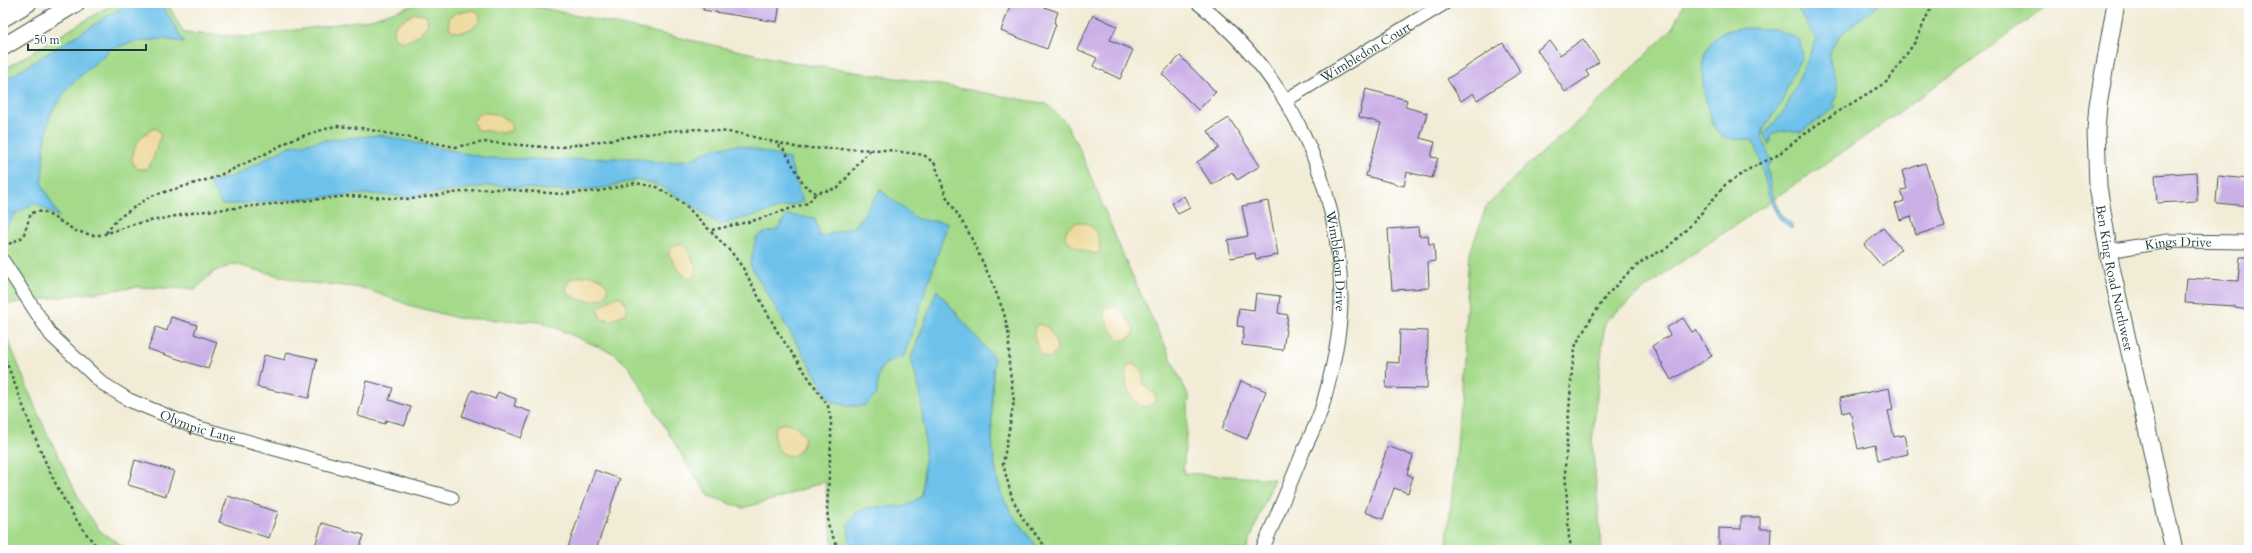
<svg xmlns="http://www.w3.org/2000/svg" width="2252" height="553" viewBox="0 0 2252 553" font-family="Cardo,serif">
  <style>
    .green { fill: #a4da8a; stroke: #628c5f }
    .sand { fill: #eeda9e; stroke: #868c69 }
    .water { fill: #6dc1ea; stroke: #467f8f }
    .building { fill: #cbafe7 }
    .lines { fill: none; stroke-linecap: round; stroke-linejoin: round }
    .minor-casing { stroke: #3f574c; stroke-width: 15 }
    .tertiary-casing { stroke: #3f574c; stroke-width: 19 }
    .path { stroke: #3f574c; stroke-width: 2.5; stroke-dasharray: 3 3; stroke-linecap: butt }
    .minor { stroke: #fff; stroke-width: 13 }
    .tertiary { stroke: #fff; stroke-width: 17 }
    .labels { text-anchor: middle; stroke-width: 4; stroke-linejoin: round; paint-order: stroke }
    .street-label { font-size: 13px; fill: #1f3d34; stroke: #fff }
  </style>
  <rect width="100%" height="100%" fill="#fff"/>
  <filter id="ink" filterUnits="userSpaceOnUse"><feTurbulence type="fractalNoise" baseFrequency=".025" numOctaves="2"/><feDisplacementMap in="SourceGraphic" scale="8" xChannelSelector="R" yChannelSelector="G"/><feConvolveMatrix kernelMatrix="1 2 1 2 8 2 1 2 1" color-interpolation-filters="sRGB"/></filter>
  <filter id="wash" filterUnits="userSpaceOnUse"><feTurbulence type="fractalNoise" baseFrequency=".012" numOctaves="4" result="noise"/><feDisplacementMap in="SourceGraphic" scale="16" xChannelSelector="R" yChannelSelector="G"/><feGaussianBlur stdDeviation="0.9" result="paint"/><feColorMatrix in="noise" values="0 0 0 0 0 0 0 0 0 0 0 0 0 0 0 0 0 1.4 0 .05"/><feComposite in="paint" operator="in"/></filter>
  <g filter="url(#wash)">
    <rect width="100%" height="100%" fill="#f2ecd6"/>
    <g class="green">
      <polygon points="114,3 167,3 184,33 248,37 371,19 421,3 520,3 795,63 929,83 1047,104 1066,123 1079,148 1128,267 1189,397 1183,473 1274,479 1246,550 835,550 832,541 825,481 779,498 743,508 709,496 690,469 629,367 615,354 542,322 457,318 409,305 363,288 302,282 234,264 213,272 196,289 137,287 7,304 3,311 3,70"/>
      <polygon points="1684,3 2052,3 1857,142 1665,273 1605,321 1592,442 1602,550 1446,550 1457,447 1470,253 1486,207 1525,167 1574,125 1672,29"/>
      <polygon points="3,327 38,414 82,505 100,531 128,550 3,550"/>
    </g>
    <g class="sand">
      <path d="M474,10L479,13L480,18C478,29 458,36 450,29L448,18L455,13Z"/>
      <path d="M415,13L427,16L428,24C422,34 401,52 393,34L395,25Z"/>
      <path d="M479,113C492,112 503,114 511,125L512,130L504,133L477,130L473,122Z"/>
      <path d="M156,128L161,134L153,159L147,169H137L132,161C132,147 142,132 156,128Z"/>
      <path d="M1077,222C1093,221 1103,238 1099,253C1094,256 1074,247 1070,243C1067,241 1066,237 1065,235L1067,229Z"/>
      <path d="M679,243C689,246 697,266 696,275L693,278C682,279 674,263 669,254L670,248Z"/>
      <path d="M591,275L599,278L607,285C612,306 577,303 567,293L566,288L570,279L581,276Z"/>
      <polygon points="616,297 621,297 626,304 626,313 612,320 600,318 598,308"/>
      <path d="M1116,306L1120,309L1134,328L1133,335L1123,341C1114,337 1102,320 1105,310L1108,307Z"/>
      <path d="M1038,324L1048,327L1056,342L1057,351L1049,358L1042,356C1038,346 1029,333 1038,324Z"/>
      <path d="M1131,364C1146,366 1142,373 1144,385L1155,394L1156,399L1151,405L1143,407C1129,401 1123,381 1127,367Z"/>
      <path d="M787,423L798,427L805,438C796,474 765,448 777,425Z"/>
    </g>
    <g class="water">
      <polygon points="129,3 161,3 184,42 163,39 134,42 111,49 69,86 50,115 44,148 42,184 59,217 35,203 15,214 3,233 3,81"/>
      <path d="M1794,3H1880C1865,17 1845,26 1834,44C1820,68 1848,79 1833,103L1836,107L1801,132C1790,130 1781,129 1771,135L1769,145L1764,134L1785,110L1817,39Z"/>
      <path d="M1745,28L1775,29L1799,39L1803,55L1793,73L1781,104L1764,127L1762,136L1771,163L1767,165C1771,186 1772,211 1792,224V228C1764,216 1767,167 1753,141C1743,137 1731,142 1721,135C1712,128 1710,115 1707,105C1701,80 1696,49 1722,33C1727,29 1739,29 1745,28Z"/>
      <polygon points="380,135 487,158 564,160 599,158 637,158 663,163 692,159 713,148 740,145 789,159 803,202 720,225 686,201 656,184 636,180 603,188 561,191 495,185 407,197 368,194 222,205 209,183 231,177 290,146 325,140"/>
      <path d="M880,190L917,219L948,223L904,356C878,365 879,367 877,394L865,406H847L831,401L750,265L756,238L764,233L777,230L787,215L815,218L820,237L856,226Z"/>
      <path d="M937,290L994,358C992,403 988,449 1001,492C1005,507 1030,538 1040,550L850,549L848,525L856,513L869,507L906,506L922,496L925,450L924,429L920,392L911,358Z"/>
    </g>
    <g id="blocks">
      <g class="building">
        <polygon points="704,3 780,3 777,22 703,10"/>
        <polygon points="1011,3 1033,3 1058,12 1054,23 1056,24 1047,49 1001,31"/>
        <polygon points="1093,15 1117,26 1110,40 1133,50 1120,79 1093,66 1097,58 1077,49"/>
        <polygon points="1583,39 1599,62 1586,71 1589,76 1565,92 1537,50 1550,41 1560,55"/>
        <polygon points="1503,43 1521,72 1477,100 1473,93 1461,101 1447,79"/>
        <polygon points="1180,56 1216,92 1198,110 1162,74"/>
        <polygon points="1366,89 1407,100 1405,107 1427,113 1420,138 1435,142 1431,157 1438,158 1432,178 1407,172 1404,186 1366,176 1381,123 1359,117"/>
        <polygon points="1229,118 1260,166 1237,180 1232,172 1212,185 1197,162 1219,148 1208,131"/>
        <polygon points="1925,163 1945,226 1916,235 1911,216 1900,220 1895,204 1904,201 1901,190 1907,189 1902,171"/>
        <polygon points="2196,172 2197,201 2157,203 2155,175"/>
        <polygon points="2218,176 2249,179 2249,206 2216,203"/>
        <polygon points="1184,196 1190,208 1178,214 1172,203"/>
        <polygon points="1268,201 1278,255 1256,259 1255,253 1231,258 1228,240 1248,236 1242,206"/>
        <polygon points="1418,227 1419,236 1428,235 1429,244 1434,244 1435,261 1428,262 1429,288 1392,290 1388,229"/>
        <polygon points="1883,228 1901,249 1882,266 1864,245"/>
        <polygon points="2240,257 2249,257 2249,310 2235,308 2235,306 2185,303 2187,278 2238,281"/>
        <polygon points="1256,293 1280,296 1278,313 1288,315 1283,350 1242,345 1244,327 1237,326 1239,308 1254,310"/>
        <polygon points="171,317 197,325 194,334 217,342 208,369 148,349 156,327 167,331"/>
        <polygon points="1683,318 1692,332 1696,330 1712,356 1671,380 1652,346 1670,335 1666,328"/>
        <polygon points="1400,330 1428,331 1427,389 1386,388 1387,362 1399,363"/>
        <polygon points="287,352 317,359 309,398 257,387 264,355 285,360"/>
        <polygon points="367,381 393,388 389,400 411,407 405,425 386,420 385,424 358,416"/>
        <polygon points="1241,381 1266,391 1247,439 1222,429"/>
        <polygon points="1889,388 1893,410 1888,411 1894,437 1904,435 1908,454 1878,460 1875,445 1858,449 1850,411 1843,413 1840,398"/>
        <polygon points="472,390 495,399 498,392 516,399 514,406 531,412 521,438 462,416"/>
        <polygon points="1388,446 1413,456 1407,474 1413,477 1408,493 1394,488 1383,519 1365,512"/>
        <polygon points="135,460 174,471 166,496 128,485"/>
        <polygon points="595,470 620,479 596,550 567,550"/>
        <polygon points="228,496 278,512 269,538 219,522"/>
        <polygon points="1741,517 1760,517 1760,529 1771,529 1770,550 1719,550 1719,528 1741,529"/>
        <polygon points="322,523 364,535 359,550 314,550"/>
      </g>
    </g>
  </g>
  <g filter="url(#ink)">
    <use href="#blocks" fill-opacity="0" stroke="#3f574c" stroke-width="1"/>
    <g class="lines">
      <g class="minor-casing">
        <g id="minor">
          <path id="s1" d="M1198,3C1290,76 1340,182 1341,299C1341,334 1332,371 1323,404C1319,420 1310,436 1303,452C1290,485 1276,517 1262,550"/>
          <path id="s2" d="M1286,100L1445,3"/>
          <path id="s3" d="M2108,251L2168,241L2249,242"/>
          <path id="s4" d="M3,261L51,335L102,383L129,400L192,426L452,498"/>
        </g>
      </g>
      <g class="tertiary-casing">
        <g id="tertiary">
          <path id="s5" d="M2116,3L2098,105L2096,130L2098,186L2111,267L2174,550"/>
          <polyline points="3,18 28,3"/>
          <polyline points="3,47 76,3"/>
        </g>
      </g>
      <g class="path">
        <polyline points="778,145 785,151 804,185 816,193 838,188 870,150"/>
        <polyline points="712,230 752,221 808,203 816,193"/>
        <polyline points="106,233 117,219 151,196 216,177 263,155 293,139 335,126 361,128 455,147 485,142 555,148 667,131 698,129 737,133 799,148 887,150 924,155 935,164 946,196 968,231 992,282 1004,313 1009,336 1009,364 1014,401 1003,464 1012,498 1023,519 1048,550"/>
        <polyline points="9,244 23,237 31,213 43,211 76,231 92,235 102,235 134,224 197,212 349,196 411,199 482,189 503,189 560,194 600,191 635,183 657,187 684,204 732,253 743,268 777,331 828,406 831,421 831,442 827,509 829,528 839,550"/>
        <path d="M3,354C31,422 50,495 100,550"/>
        <polyline points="1572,550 1569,538 1565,468 1572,369 1576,344 1592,317 1606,296 1628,273 1645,259 1667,248 1692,224 1725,185 1751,168 1776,156 1818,124 1888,81 1915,42 1933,3"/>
      </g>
      <use href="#minor" class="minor"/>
      <use href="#tertiary" class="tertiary"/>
    </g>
  </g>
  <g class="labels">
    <g class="street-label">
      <text dy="5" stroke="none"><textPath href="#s2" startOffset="93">Wimbledon Court</textPath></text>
      <text dy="5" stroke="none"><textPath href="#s3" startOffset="71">Kings Drive</textPath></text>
      <text dy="5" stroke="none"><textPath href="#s1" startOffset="302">Wimbledon Drive</textPath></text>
      <text dy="5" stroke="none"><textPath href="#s5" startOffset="278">Ben King Road Northwest</textPath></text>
      <text dy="5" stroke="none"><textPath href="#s4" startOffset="264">Olympic Lane</textPath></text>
    </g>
  </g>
  <rect width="2252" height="553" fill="none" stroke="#fff" stroke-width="16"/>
  <path d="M28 44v6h118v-6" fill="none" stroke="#1f3d34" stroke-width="2"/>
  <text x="34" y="44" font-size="12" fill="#1f3d34" stroke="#ffffff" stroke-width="3" paint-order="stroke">50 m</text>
</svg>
